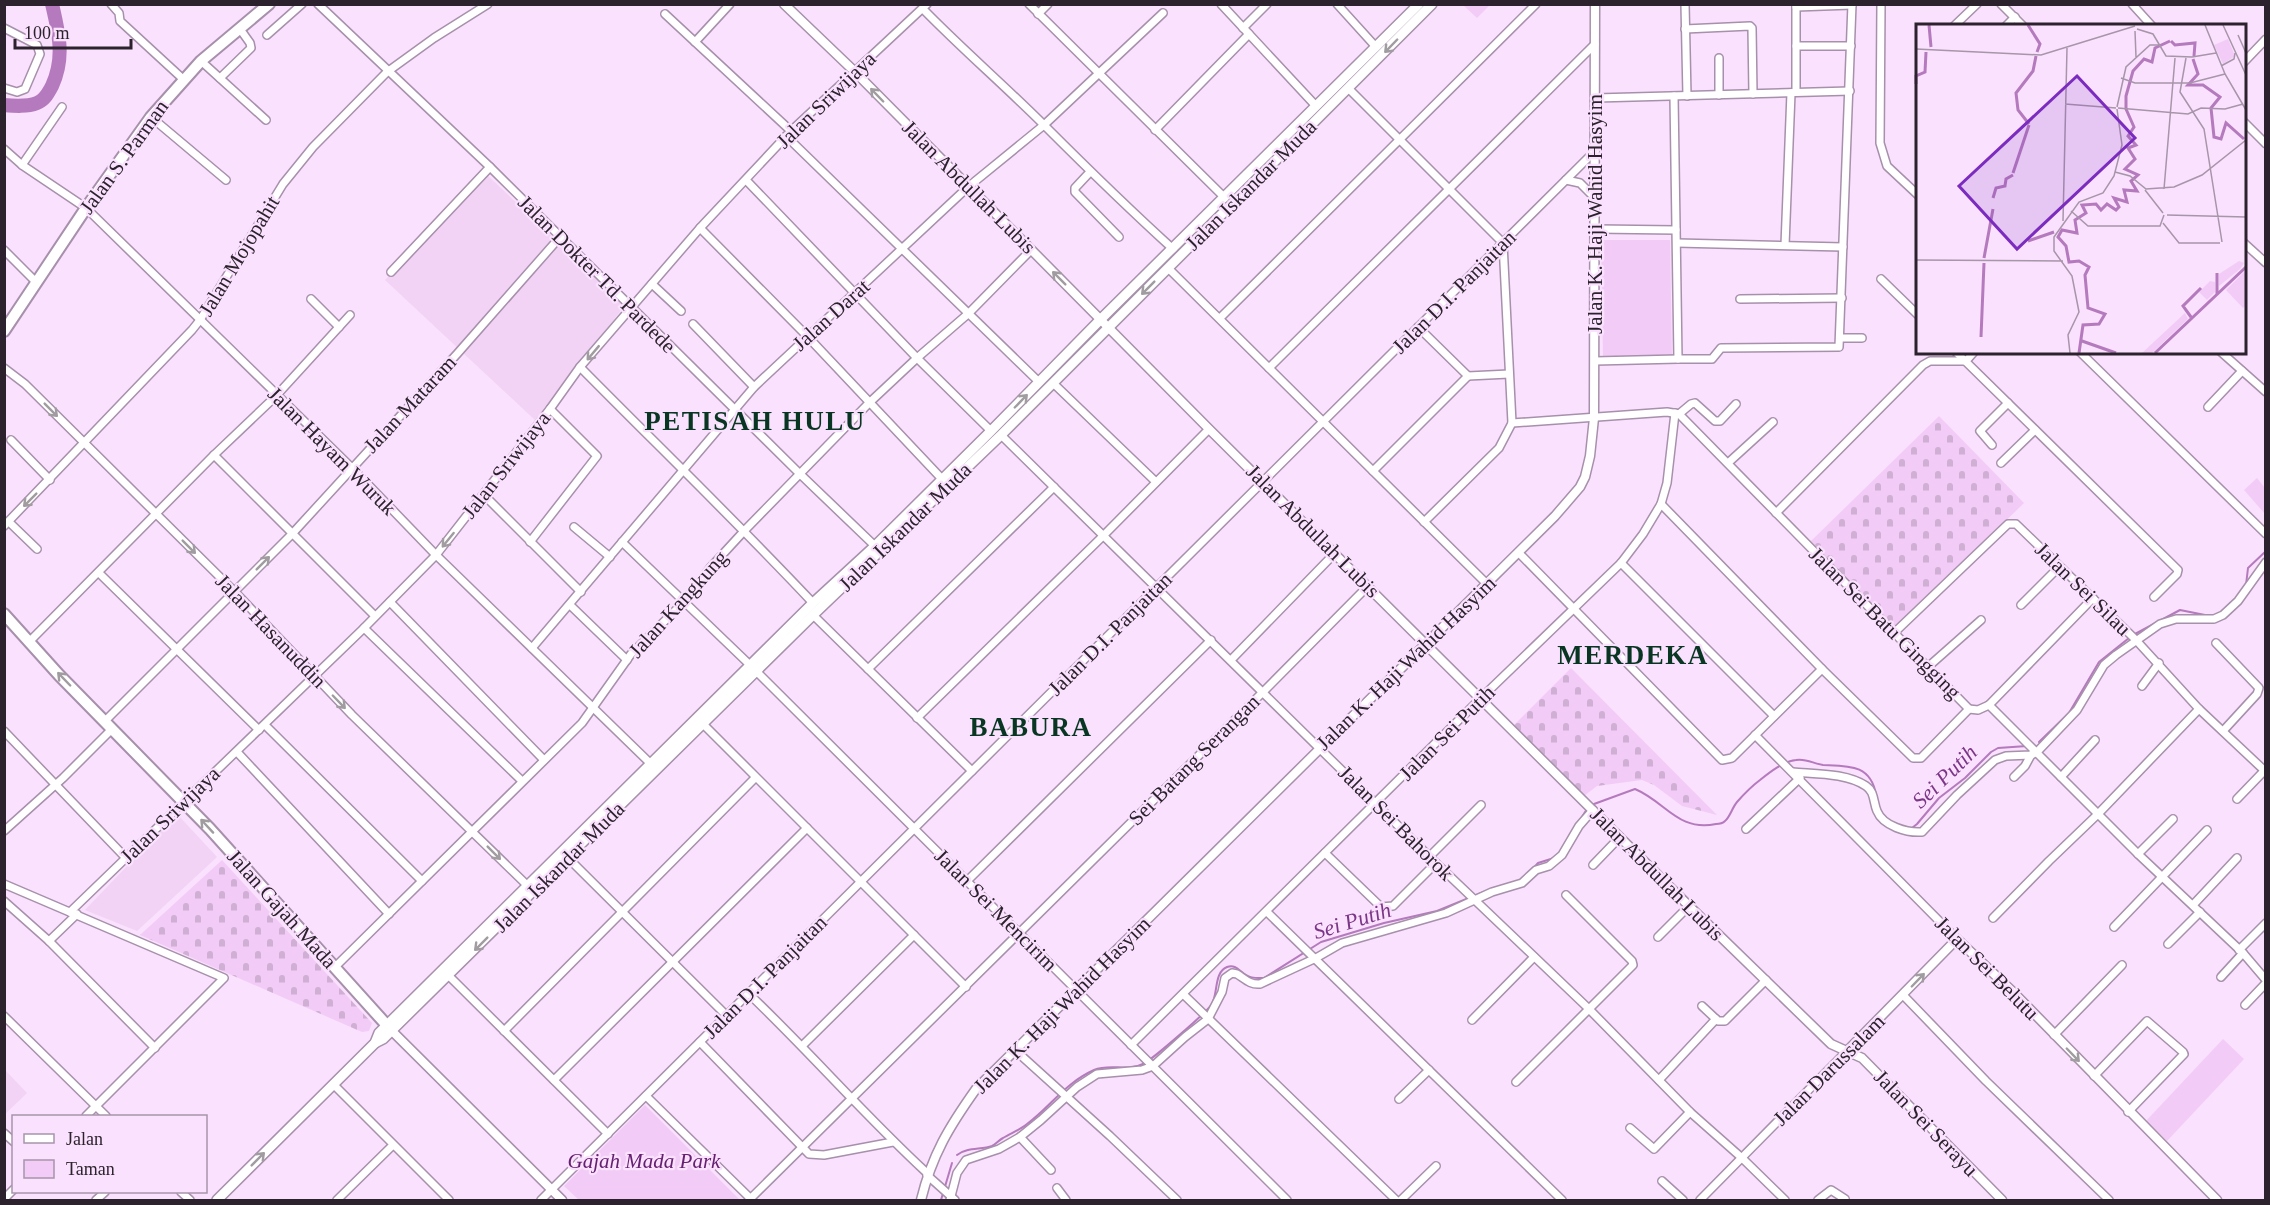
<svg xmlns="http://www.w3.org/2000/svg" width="2270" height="1205" viewBox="0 0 2270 1205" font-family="Georgia,serif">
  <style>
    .built { fill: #f2d3f6 }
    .green { fill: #f2ccf7 }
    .cemetery { fill: url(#cemetery-stones) }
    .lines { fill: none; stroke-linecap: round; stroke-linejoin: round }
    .stream { stroke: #b47abd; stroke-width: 2 }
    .river { stroke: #b47abd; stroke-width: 14 }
    .minor-casing { stroke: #a790ab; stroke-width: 10 }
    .tertiary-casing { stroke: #a790ab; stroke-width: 11 }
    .secondary-casing { stroke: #a790ab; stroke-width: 12 }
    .primary-casing { stroke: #a790ab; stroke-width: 14 }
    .minor { stroke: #fff; stroke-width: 7 }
    .tertiary { stroke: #fff; stroke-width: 8 }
    .secondary { stroke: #fff; stroke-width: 9 }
    .primary { stroke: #fff; stroke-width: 10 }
    .oneway { stroke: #a09ca0 }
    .labels { text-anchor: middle; stroke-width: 4.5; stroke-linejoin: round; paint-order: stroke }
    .street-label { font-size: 21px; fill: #2b222d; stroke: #fae1fd }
    .park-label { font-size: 21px; font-style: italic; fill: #662071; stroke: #fae1fd }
    .water-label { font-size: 22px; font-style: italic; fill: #7c3687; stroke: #fae1fd }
    .district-label { font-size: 27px; font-weight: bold; letter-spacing: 1.5px; fill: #093623; stroke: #fae1fd }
    .inset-river { fill: none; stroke: #b47abd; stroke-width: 3 }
    .inset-road { fill: none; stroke: #a795aa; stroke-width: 1.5 }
    .view { fill: #7b2cbf; fill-opacity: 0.15; stroke: #7b2cbf; stroke-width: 3 }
    .inset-edge { fill: none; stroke: #2b222d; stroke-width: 3 }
  </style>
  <defs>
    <pattern id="cemetery-stones" width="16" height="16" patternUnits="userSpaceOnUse" patternTransform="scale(1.5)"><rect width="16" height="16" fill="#f2ccf7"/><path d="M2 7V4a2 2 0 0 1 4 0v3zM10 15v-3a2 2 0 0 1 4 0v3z" fill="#d0afd4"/></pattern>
  </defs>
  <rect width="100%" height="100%" fill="#fae1fd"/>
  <g class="built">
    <polygon points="485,173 625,305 536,421 385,280"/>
    <polygon points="177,814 217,857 137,931 85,910"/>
    <polygon points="5,1070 27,1093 5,1114"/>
  </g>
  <g class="green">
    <polygon points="1463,5 1490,5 1477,18"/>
    <polygon points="1601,240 1670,240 1672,356 1603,356"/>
    <polygon points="2257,478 2265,488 2265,514 2244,490"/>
    <polygon points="2223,1039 2244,1059 2167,1141 2146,1121"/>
    <polygon points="645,1105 740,1200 579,1200 564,1186"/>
  </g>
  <g class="cemetery">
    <polygon points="1939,416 2024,503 1896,628 1811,541"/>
    <polygon points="1571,668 1717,815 1682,806 1654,785 1642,780 1597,786 1584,796 1514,725"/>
    <polygon points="222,860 372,1023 369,1031 362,1032 140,935"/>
  </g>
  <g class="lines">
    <g class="stream">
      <polyline points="2246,585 2248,568 2266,551"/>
      <polyline points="2135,634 2180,610 2210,616"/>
      <polyline points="2039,742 2069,713 2099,662 2129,638"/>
      <path d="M1594,804L1635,789C1666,802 1678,832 1716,824C1719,824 1723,823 1725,821C1730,817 1732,808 1737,802C1744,794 1752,786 1760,780C1770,772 1784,761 1796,760C1806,758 1814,764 1823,765C1848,766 1871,764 1876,795"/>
      <polyline points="1906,828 1912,828 1917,824 1939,798 1965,778 1991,752 1998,748 2027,746"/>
      <polyline points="1566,842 1587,809"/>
      <polyline points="1531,871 1538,863 1554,858"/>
      <path d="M957,1155C967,1147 981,1150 992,1146C996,1144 999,1140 1003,1138C1011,1133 1020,1130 1027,1124C1051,1106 1065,1083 1094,1070C1110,1063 1128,1072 1143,1064C1153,1059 1207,1012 1212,1004C1218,993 1214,972 1227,967C1236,964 1239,971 1246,975C1252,979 1257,978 1264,978L1321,942L1384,923L1437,911L1486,891"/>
      <polyline points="941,1200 952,1163"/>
    </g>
    <path class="river" d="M4,105C15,106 27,107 37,103C45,100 48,93 52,86C65,58 59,34 52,4"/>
    <g class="minor-casing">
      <g id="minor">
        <polyline points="111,4 119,13 120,21 183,79"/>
        <polyline points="318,4 490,167 800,474 875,546"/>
        <polyline points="1029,4 1225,198"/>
        <polyline points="1221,4 1316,106"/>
        <polyline points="1337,4 1376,47"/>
        <polyline points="1685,4 1687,96"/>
        <polyline points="1881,4 1880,143 1887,166 1918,195"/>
        <polyline points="2001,4 2023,26"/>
        <polyline points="2132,4 2152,26"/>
        <polyline points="1796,7 1852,5"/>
        <path d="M923,9C962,49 1005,86 1045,126C1087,168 1129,209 1173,249"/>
        <polyline points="665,14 791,131"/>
        <polyline points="1038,14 1048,4"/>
        <polyline points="1954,26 1977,4"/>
        <polyline points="2006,26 2015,17"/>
        <polyline points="4,28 37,45 40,54 25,89 17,92 4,88"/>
        <polyline points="1243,28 1267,4"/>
        <polyline points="1685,29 1750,26 1752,28 1753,94"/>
        <polyline points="267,35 302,4"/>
        <polyline points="695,42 730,4"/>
        <polyline points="1796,46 1851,46"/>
        <polyline points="1719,58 1719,95"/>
        <polyline points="201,61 266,120"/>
        <polyline points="2244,62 2266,39"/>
        <polyline points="220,78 251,48 250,43 240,29"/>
        <polyline points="1348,88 1503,243 1512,423 1499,448 1424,522"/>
        <polyline points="1796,92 1796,4"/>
        <polyline points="1674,96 1678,359 1712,359 1721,348 1839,347 1852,4"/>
        <polyline points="1596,98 1850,91"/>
        <polyline points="151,117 226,180"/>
        <polyline points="2244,122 2266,144"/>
        <polyline points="1155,130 1249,34"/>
        <polyline points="786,136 1039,382"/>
        <polyline points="4,149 22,165 86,208 352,468 436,555 651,764"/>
        <polyline points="22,165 62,107"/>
        <polyline points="1090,172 1075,188 1075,192 1119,237"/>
        <polyline points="746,180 917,358 991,431"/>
        <polyline points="1566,180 1580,183 1594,197"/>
        <polyline points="700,228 807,336 942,479"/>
        <polyline points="1596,229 1676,230"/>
        <polyline points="1677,243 1843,247"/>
        <polyline points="2244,243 2266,263"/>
        <polyline points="1785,245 1791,93"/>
        <polyline points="4,250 36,282"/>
        <polyline points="1168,268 1487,584"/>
        <polyline points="391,272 490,167"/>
        <polyline points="1881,279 1918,315"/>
        <polyline points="652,284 681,311"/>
        <polyline points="311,299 339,327"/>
        <polyline points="1740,299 1842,298"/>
        <polyline points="1220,318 1536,4"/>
        <polyline points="693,324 754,387"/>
        <polyline points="1418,327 1468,376 1509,374"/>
        <polyline points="1841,338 1862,338"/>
        <polyline points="1956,352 2178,570 2177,574 2154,597"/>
        <polyline points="2080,352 2266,534"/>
        <polyline points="2221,352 2266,392"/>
        <polyline points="1595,361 1678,359"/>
        <path d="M580,367C658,446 737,522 813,603"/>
        <polyline points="4,368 25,384 234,591 352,715 530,888"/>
        <polyline points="1269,368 1595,44"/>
        <polyline points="1053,383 1156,482"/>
        <polyline points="2208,407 2242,371"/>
        <polyline points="1679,414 1691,404 1695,403 1715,421 1720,421 1736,404"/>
        <polyline points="1512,423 1667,412 1679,414 1969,709 1978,710 1989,705 2138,854 2243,953 2266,980"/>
        <polyline points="1001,435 1436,863 1588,1008 1690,1112 1742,1158 1785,1200"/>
        <polyline points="11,440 50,480"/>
        <polyline points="1992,445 1980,431 2008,403"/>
        <polyline points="214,455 375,616"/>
        <polyline points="1728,463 1773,422"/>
        <polyline points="2001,463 2035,430"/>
        <polyline points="1373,471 1468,376"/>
        <polyline points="484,495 581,592"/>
        <polyline points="1661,504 1822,669 1913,758 1921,758 1969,709"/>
        <polyline points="1776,513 1923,365 1930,361 1966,361 1974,352"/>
        <polyline points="9,522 37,549"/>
        <polyline points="4,526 192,330 200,320 283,184 313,147 387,72 434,38 488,4"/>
        <polyline points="574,527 610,557"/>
        <polyline points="530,542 597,456 550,409"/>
        <polyline points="622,542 750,665"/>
        <polyline points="1519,553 1722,760 1732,758 1822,669"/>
        <polyline points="1621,563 1774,716"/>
        <polyline points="99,573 259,730"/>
        <polyline points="390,602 544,760"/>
        <polyline points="570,605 627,660"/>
        <polyline points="2021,605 2059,567"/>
        <polyline points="813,615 972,771"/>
        <polyline points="364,628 522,781"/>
        <polyline points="1894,633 2008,524 2016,524 2135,639 2199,709 2266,772"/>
        <polyline points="29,642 214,455 276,396 350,315"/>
        <polyline points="2216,643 2259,688 2257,694 2223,731"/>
        <polyline points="532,648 754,387 968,187 1044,125 1163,13"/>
        <polyline points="1231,660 1335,553"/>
        <polyline points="1929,666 1981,620"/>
        <polyline points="868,669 1054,487"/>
        <polyline points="756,671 1287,1200"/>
        <polyline points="2142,686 2159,663"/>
        <polyline points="1989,705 2093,598"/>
        <polyline points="917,718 1104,535 1209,429"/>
        <polyline points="105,721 292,534 457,354 560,237"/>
        <polyline points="701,722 966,987"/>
        <polyline points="265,725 422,881"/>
        <polyline points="4,731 125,857"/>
        <polyline points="1755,735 1957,939"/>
        <polyline points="237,752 389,914"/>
        <path d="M1793,772C1816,774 1847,773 1866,786C1875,792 1873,802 1877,811C1883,826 1907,833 1922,832L1957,795L1995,760L2006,756L2031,755L2037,752L2077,710L2104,665L2116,655L2160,624L2176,619H2214L2223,615L2238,601L2266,562"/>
        <polyline points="2014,777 2025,766 2031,755"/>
        <polyline points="2061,777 2095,740"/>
        <polyline points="2237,799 2264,771"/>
        <polyline points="1746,829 1800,778"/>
        <polyline points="4,831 63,778 112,729"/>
        <polyline points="1325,853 1381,907 1393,906 1436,863"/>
        <polyline points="2138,854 2173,819"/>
        <polyline points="1430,856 1481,805"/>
        <polyline points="568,858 727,1016"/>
        <polyline points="1593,865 1620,837"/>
        <polyline points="967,881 1211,640"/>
        <polyline points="4,884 224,978 86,1116"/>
        <polyline points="4,901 49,941 155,1048"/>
        <polyline points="2193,905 2237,858"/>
        <polyline points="70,912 364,628 436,555 550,409 580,367 700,228 791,131 927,4"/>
        <polyline points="1267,912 1562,1200"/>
        <polyline points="1993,918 2049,861 2098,814 2199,709"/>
        <polyline points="2114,927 2207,830"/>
        <polyline points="1658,937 1689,906"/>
        <polyline points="49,941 77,914"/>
        <polyline points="2168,944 2200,912"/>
        <polyline points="2239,950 2266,923"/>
        <polyline points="335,967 582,723 631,654 685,601 710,568 745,530 869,403 917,358 969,313 1031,250"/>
        <polyline points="449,976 608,1134"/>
        <polyline points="2221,977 2243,953"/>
        <path d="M749,994C810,1052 865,1116 927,1173"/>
        <polyline points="1183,994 1396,1200"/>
        <polyline points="1903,995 1986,1081 2109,1200"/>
        <polyline points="2245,1005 2266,983"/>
        <polyline points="1702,1006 1718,1021 1725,1021 1766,980"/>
        <polyline points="4,1016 106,1116"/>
        <polyline points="1472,1020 1534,957"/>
        <polyline points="504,1031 755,778"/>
        <polyline points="2054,1035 2122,965"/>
        <polyline points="700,1042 809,1154 824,1155 893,1142"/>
        <polyline points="803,1045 914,935"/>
        <polyline points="1131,1045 1480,699 1621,563 1643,534 1661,504 1667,483 1675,413"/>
        <polyline points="1015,1050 1110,1136 1177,1200"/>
        <polyline points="2094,1076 2147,1021 2183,1052 2184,1054 2128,1112"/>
        <polyline points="554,1080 807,828"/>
        <polyline points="1659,1080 1716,1019"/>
        <polyline points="1516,1082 1633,965 1632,961 1566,895"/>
        <polyline points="333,1084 449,1200"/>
        <polyline points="646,1096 751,1199"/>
        <polyline points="1399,1099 1429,1070"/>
        <polyline points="1630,1128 1654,1149 1690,1112"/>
        <polyline points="4,1133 14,1142"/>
        <polyline points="1020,1137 1051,1170"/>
        <polyline points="927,1175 955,1200"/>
        <polyline points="1662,1181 1683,1200"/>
        <polyline points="1057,1188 1066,1200"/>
        <polyline points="181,1192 190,1200"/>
        <polyline points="4,1199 14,1189"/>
        <polyline points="96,1200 105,1192"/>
        <polyline points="337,1200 393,1145"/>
        <polyline points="541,1200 1595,151"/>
        <polyline points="749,1200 1264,691 1368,586"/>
        <path d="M950,1200L957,1173L966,1160L999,1149L1020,1137L1041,1120L1077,1087L1097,1074L1142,1070L1153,1066L1185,1037L1208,1019L1222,992L1225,978L1232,973L1237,974C1245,979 1250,985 1260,984L1316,958L1342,943L1446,913L1492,892L1522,883L1536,870L1549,866L1562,855L1579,826L1593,810"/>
        <polyline points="1401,1200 1436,1166"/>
        <polyline points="1700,1200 1847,1051"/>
        <polyline points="1818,1200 1831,1190 1845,1199"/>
      </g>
    </g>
    <g class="tertiary-casing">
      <g id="tertiary">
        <polyline points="784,4 854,71 1209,429 1689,906 1831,1044 1862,1058 2002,1200"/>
        <polyline points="392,1031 562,1200"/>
        <polyline points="1847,1051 1957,939 2013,992 2217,1200"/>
        <path d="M921,1200C932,1155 949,1127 976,1089L1555,516L1580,487L1585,477L1590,456L1594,418L1595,4"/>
      </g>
    </g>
    <g class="secondary-casing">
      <g id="secondary">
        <polyline points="375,1043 383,1039 813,615 1001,435 1432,4"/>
        <polyline points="217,1200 375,1043 379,1033 813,603 875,546 991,431 1101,319 1419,4"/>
      </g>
    </g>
    <g class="primary-casing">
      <g id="primary">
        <polyline points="4,331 86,208 151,117 201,61 269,4"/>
        <polyline points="4,614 59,675 210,829 392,1031"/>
      </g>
    </g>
    <use href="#minor" class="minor"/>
    <use href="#tertiary" class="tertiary"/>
    <use href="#secondary" class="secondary"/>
    <use href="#primary" class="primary"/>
  </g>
  <defs><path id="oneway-shaft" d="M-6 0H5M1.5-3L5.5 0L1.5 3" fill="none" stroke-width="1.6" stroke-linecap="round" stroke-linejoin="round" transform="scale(1.5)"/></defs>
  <g class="oneway">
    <use href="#oneway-shaft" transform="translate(1391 46) rotate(134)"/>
    <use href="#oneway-shaft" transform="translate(877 95) rotate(-134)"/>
    <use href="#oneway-shaft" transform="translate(1059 278) rotate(-135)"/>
    <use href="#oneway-shaft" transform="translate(1148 288) rotate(135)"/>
    <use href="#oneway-shaft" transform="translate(593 353) rotate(130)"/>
    <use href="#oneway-shaft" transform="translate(1021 401) rotate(-46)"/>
    <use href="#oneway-shaft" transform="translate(51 410) rotate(45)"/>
    <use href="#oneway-shaft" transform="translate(30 500) rotate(135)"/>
    <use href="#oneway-shaft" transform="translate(448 540) rotate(129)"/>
    <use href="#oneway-shaft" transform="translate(189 547) rotate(45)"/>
    <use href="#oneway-shaft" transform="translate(263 563) rotate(-45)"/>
    <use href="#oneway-shaft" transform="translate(64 679) rotate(-134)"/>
    <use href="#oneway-shaft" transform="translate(339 702) rotate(46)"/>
    <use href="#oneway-shaft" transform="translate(207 826) rotate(-133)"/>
    <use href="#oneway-shaft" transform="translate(494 853) rotate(45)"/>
    <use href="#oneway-shaft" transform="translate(481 944) rotate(135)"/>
    <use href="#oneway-shaft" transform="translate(1918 980) rotate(-46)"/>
    <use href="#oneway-shaft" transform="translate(2073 1055) rotate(46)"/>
    <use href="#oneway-shaft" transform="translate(258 1159) rotate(-45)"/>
  </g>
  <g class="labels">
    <g class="street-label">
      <text transform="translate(826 100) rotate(-44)" y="7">Jalan Sriwijaya</text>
      <text transform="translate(124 157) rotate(-54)" y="7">Jalan S. Parman</text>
      <text transform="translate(1251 185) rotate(-45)" y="7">Jalan Iskandar Muda</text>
      <text transform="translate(969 187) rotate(45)" y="7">Jalan Abdullah Lubis</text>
      <text transform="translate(1595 214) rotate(-90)" y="7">Jalan K. Haji Wahid Hasyim</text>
      <text transform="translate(239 256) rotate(-59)" y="7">Jalan Mojopahit</text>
      <text transform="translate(597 274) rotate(45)" y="7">Jalan Dokter Td. Pardede</text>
      <text transform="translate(1454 292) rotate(-45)" y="7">Jalan D.I. Panjaitan</text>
      <text transform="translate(831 315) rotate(-42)" y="7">Jalan Darat</text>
      <text transform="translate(410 404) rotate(-47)" y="7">Jalan Mataram</text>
      <text transform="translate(332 451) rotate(45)" y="7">Jalan Hayam Wuruk</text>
      <text transform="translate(506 465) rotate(-52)" y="7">Jalan Sriwijaya</text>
      <text transform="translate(905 527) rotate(-44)" y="7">Jalan Iskandar Muda</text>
      <text transform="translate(1313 531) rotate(45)" y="7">Jalan Abdullah Lubis</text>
      <text transform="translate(2083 589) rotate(44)" y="7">Jalan Sei Silau</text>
      <text transform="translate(678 604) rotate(-48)" y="7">Jalan Kangkung</text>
      <text transform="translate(1885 623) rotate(45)" y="7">Jalan Sei Batu Gingging</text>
      <text transform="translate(271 631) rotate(46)" y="7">Jalan Hasanuddin</text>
      <text transform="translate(1110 634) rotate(-45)" y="7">Jalan D.I. Panjaitan</text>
      <text transform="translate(1406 663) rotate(-44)" y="7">Jalan K. Haji Wahid Hasyim</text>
      <text transform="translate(1447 733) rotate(-45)" y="7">Jalan Sei Putih</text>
      <text transform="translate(1194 760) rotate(-45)" y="7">Sei Batang Serangan</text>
      <text transform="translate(170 815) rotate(-44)" y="7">Jalan Sriwijaya</text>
      <text transform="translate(1396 823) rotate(45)" y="7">Jalan Sei Bahorok</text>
      <text transform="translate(559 867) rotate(-45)" y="7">Jalan Iskandar Muda</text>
      <text transform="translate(1657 874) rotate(45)" y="7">Jalan Abdullah Lubis</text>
      <text transform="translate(282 909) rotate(48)" y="7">Jalan Gajah Mada</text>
      <text transform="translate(996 910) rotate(45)" y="7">Jalan Sei Mencirim</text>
      <text transform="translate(1987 968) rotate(45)" y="7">Jalan Sei Belutu</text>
      <text transform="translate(765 977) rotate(-45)" y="7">Jalan D.I. Panjaitan</text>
      <text transform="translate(1062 1005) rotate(-45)" y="7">Jalan K. Haji Wahid Hasyim</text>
      <text transform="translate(1829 1070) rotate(-45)" y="7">Jalan Darussalam</text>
      <text transform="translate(1926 1123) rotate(46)" y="7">Jalan Sei Serayu</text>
    </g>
    <g class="park-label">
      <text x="644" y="1168">Gajah Mada Park</text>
    </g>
    <g class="water-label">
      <text transform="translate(1944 776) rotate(-44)" y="8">Sei Putih</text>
      <text transform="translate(1352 920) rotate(-17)" y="8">Sei Putih</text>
    </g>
    <g class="district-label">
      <text x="755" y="430">PETISAH HULU</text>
      <text x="1633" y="664">MERDEKA</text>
      <text x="1031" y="736">BABURA</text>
    </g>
  </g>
  <g transform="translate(1916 24)">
    <rect width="330" height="330" fill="#fae1fd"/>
    <path d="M312,15L319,32L307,40L298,21ZM323,237L328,239L324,245L303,262V250ZM330,246V281L327,284L310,266ZM294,257L299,258V268L291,276L283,268ZM269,289L272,295L236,329H226Z" fill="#f2ccf7"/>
    <path class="inset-river" d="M13,1L15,23M112,1L124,20L121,28M255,17L259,21L279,19L278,32M277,35L282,50L272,61H287L304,73L295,84L298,113L305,115L310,99L328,115M0,60V52L9,48L10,28M113,100L102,86L100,69L117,47L120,32M97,149L113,101M77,174L80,164L89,162L90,155L97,151M112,217L138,208M68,234L77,185M301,271V249M275,293L267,282L285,264M65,313L68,239M166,317L200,329M163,329L167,301L183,300L189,290L172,284L169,251L173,243L163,237L153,238L150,222L142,213L146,206L161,209L159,196L170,189L166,181L180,180L185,186L191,180L200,186L203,183L198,174L211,178L208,166L221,167L215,157L222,151L209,145L219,135L212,124L220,121L212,112L218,103L210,85V72L217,47L228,35L236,38L239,24L254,17M239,329L330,243"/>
    <path class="inset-road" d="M289,1L309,50L330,86M307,1L330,51M221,5L237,10L250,32L276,33M219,7L220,33M322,11L330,29M0,25L125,31L219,2M276,33L300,29M270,34L264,68L288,105L306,218M305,42L318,35L319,29M205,54L219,59H274L309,50M149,80L200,84M201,83L210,43L234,21H243M202,84L272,90L285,84L309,85L327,80M199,148L214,152L230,165L258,163L286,151L330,116M248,165L259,34M229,166L247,189M155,187L172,202H244L248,191M251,191L330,193M147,197L151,24M247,199L263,219H304M0,236L147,237M154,329L152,311L163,288L156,252L138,227V213L163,178L187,169L198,152L206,121L201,85"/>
    <path class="view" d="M161,52L219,114L101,225L43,162Z"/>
    <rect width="330" height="330" class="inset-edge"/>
  </g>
  <rect width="2270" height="1205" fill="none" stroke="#2b222d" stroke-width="12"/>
  <rect x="12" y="1115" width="195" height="78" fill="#fae1fd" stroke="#a795aa" stroke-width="1.5"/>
  <rect x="24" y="1134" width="30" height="9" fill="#ffffff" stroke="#a795aa" stroke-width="1.5"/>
  <text x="66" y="1145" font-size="18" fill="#2b222d">Jalan</text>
  <rect x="24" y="1160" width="30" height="18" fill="#f2ccf7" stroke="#a795aa" stroke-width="1.5"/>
  <text x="66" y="1175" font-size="18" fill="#2b222d">Taman</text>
  <path d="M15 39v9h116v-9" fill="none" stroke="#2b222d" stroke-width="3"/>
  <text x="24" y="39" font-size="18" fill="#2b222d" stroke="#fae1fd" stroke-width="4.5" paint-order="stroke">100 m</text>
</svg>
